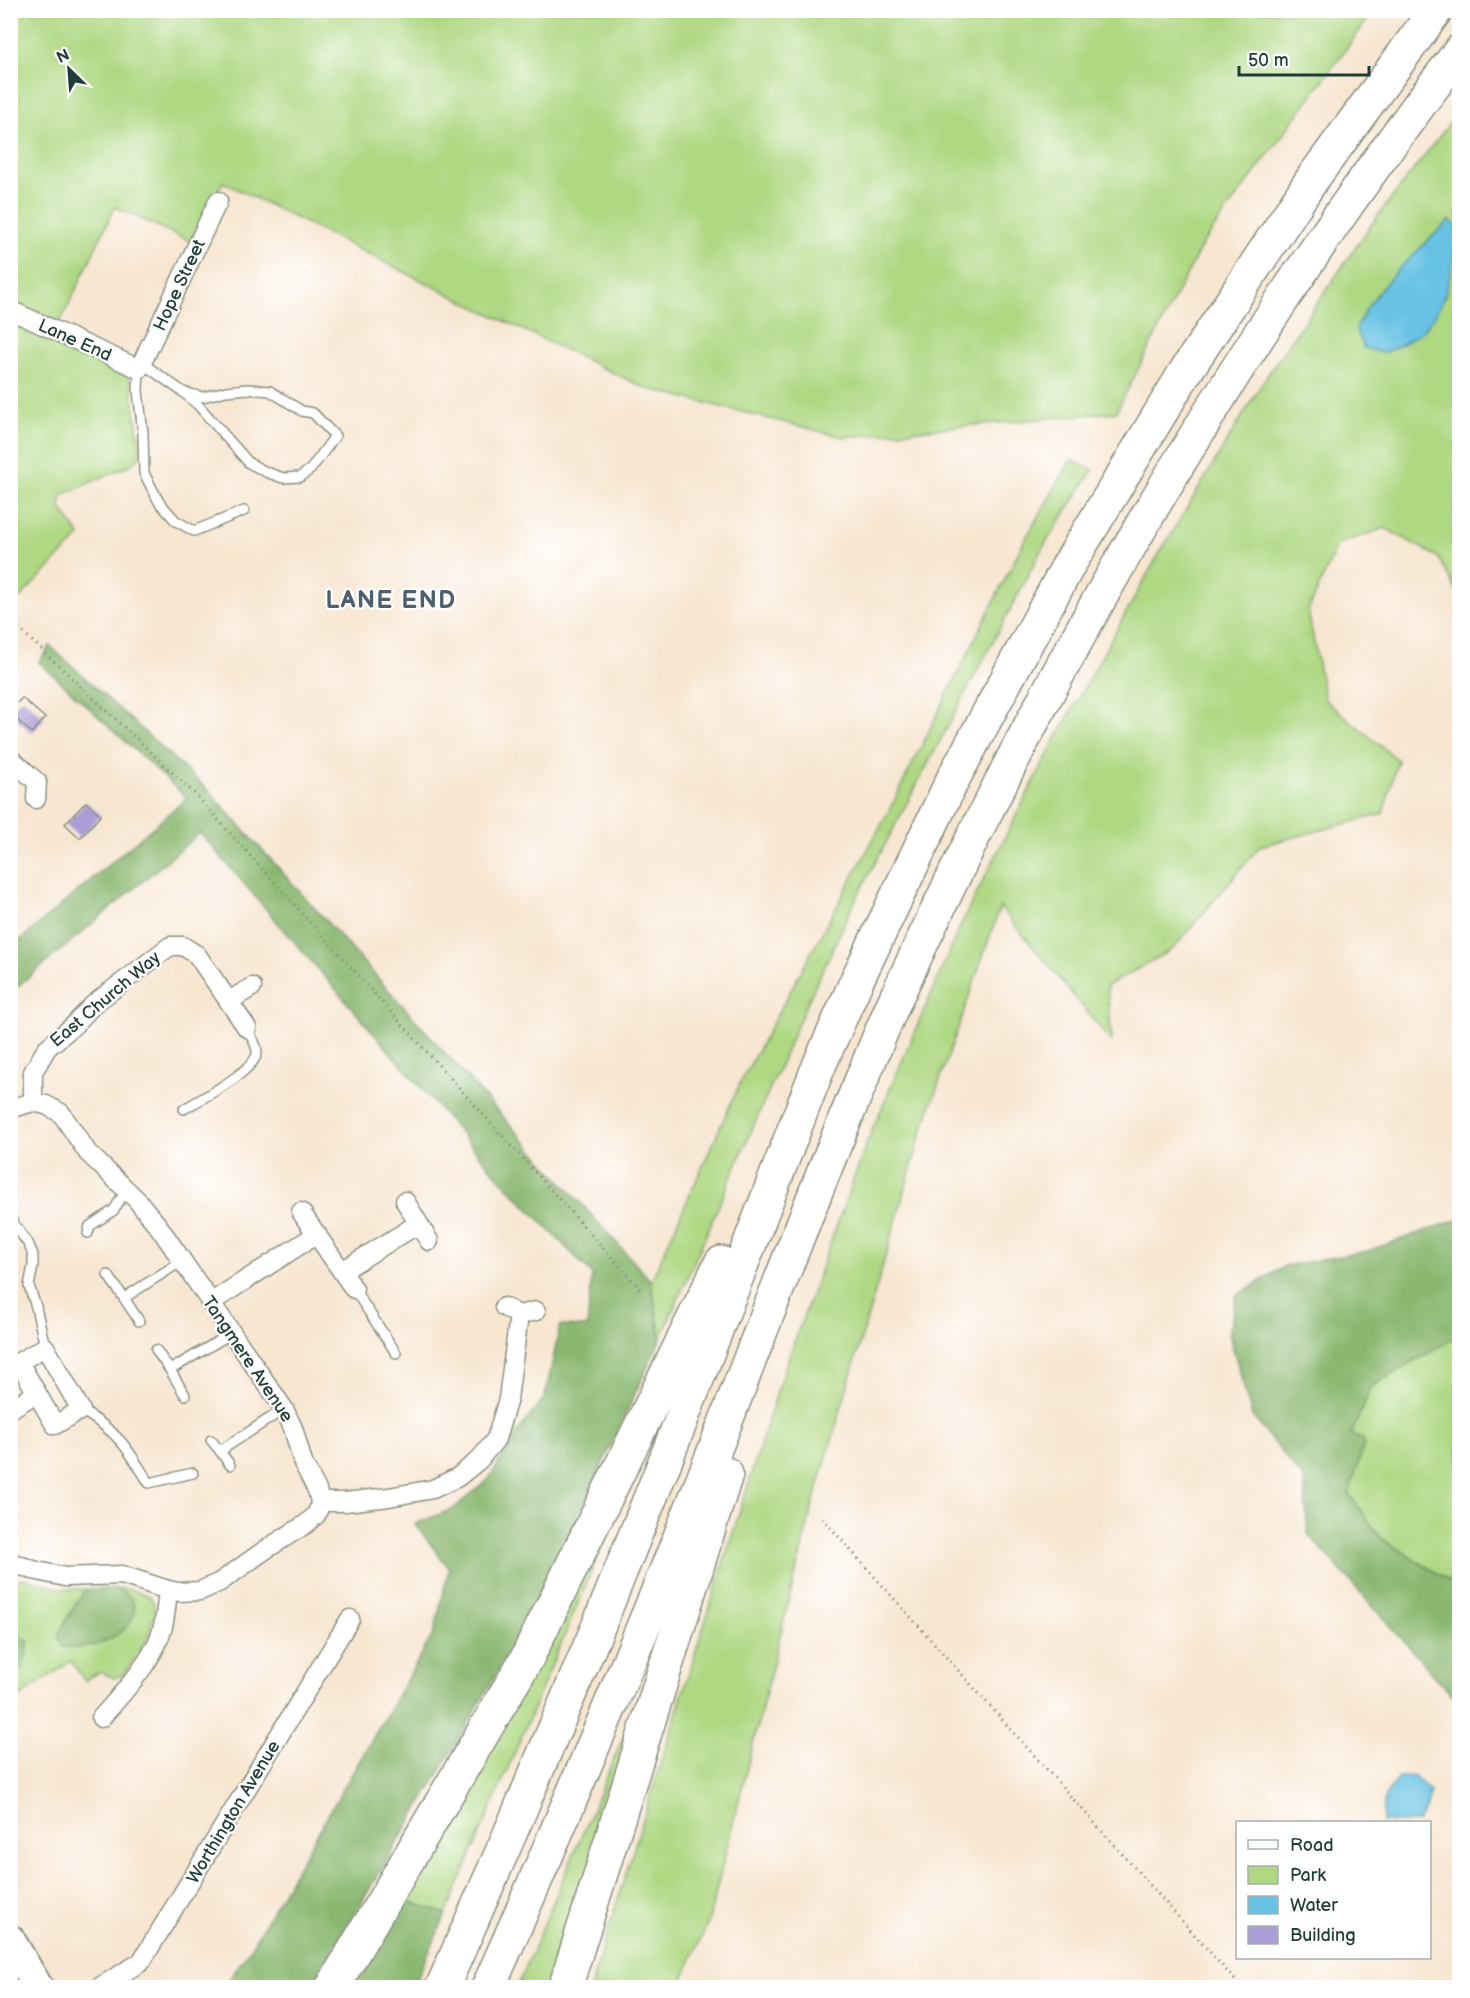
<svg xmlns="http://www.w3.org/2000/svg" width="1470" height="1998" viewBox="0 0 1470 1998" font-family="'Balsamiq Sans',sans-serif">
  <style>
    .green { fill: #afd883; stroke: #678a5c; stroke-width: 1.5 }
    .forest { fill: #8bb871; stroke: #557a52; stroke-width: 1.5 }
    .water { fill: #67c2e4; stroke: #43808c; stroke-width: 1.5 }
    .building { fill: #ab9ed6 }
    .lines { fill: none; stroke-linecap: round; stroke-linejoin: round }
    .lane-casing { stroke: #8b9282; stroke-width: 12 }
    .street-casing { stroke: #8b9282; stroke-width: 21 }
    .primary-casing { stroke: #8b9282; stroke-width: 32 }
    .highway-casing { stroke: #8b9282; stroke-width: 36 }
    .path { stroke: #8b9282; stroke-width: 3; stroke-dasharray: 1.5 4.5; stroke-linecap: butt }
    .lane { stroke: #fff; stroke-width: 9 }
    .street { stroke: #fff; stroke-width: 18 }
    .primary { stroke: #fff; stroke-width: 28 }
    .highway { stroke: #fff; stroke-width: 33 }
    .labels { text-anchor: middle; stroke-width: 4.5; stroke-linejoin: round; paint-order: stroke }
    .street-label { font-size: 18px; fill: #1f3d34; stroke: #fff }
    .district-label { font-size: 24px; font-weight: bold; letter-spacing: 1.5px; fill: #505f6d; stroke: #fff }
  </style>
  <rect width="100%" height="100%" fill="#fff"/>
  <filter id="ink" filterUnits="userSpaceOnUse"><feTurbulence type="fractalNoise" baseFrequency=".0167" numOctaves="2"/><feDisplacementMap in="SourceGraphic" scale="12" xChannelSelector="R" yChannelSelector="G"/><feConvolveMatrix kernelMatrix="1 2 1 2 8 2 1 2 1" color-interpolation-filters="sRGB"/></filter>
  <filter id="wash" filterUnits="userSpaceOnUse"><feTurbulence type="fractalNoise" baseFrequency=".008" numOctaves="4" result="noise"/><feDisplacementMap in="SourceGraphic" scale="24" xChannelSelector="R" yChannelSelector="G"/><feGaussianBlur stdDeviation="1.35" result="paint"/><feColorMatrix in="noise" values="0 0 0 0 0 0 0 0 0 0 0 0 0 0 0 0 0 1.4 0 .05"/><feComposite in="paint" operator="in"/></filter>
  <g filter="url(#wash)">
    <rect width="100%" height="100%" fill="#f7e6d0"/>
    <g class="green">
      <polygon points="10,11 1374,11 1203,243 1116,412 843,437 645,388 467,303 223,182 192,242 115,207 60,323 11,301"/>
      <polygon points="1459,111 1459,229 1450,220 1427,241 1376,295 1444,298 1459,231 1459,595 1438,557 1385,528 1338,544 1308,611 1325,700 1398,760 1383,814 1260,846 1173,949 1107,986 1112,1042 1000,907 922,1131 813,1504 708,1923 679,1987 590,1988 785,1367 868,1140 963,920 1054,742 1155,561 1266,377 1374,221"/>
      <polygon points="10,316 117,367 128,375 131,384 141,453 138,459 130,465 62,495 60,507 80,536 11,607"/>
      <polygon points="1071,460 1093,470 1043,547 855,901 807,1003 661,1338 651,1281 740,1083 891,807 1023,543"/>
      <polygon points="1459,1335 1459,1635 1321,1503 1372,1386"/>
      <polygon points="616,1514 446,1914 398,1898"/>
      <path d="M24,1578C38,1581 51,1588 66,1589C95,1591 124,1581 150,1597L154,1603L155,1614L146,1641L124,1674L114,1678L101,1672L91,1676L85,1681L71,1661L11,1703L10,1585L17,1580Z"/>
      <polygon points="660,1650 558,1987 517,1988"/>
    </g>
    <g class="forest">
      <polygon points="50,646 208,790 651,1281 661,1338 542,1594 434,1782 310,1987 224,1987 247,1954 434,1633 449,1568 415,1524 453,1509 489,1479 517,1433 545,1397 560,1326 587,1327 592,1274 501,1180 200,833 11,992 11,948 187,798 39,662"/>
      <polygon points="1459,1219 1459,1335 1372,1386 1351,1434 1365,1441 1349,1494 1381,1538 1459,1587 1459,1703 1308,1534 1304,1479 1252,1416 1229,1334 1236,1296 1285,1266 1368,1251"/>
      <path d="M122,1590C125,1593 130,1597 132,1600C145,1625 104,1645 85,1647C78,1648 69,1647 62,1647L58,1634L83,1592Z"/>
      <polygon points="11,1634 29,1641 23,1670 11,1667"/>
      <polygon points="398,1898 446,1914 413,1987 345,1988"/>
    </g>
    <g class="water">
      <path d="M1450,220L1459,229V231C1452,264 1449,303 1425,328C1414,339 1398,346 1384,353L1364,348L1356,329C1370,292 1421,247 1450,220Z"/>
      <polygon points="1414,1776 1430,1791 1427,1807 1418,1822 1382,1822 1385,1796 1399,1777"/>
    </g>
    <g id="blocks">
      <g class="building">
        <polygon points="22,698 45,718 32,733 10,714 10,710"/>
        <polygon points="86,802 101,815 80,838 65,824"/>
      </g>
    </g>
  </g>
  <g filter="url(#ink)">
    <use href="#blocks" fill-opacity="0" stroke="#8b9282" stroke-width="1.5"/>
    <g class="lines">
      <g class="lane-casing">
        <g id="lane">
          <polyline points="142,363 183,392 203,397 226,391 248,389 270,391 302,411 313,413 335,436 311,469 300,477 283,478 266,472 249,463 198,405 183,392"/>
          <polyline points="139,369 138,391 143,433 144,473 159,502 176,521 194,531 244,511"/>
          <path d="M184,1109C199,1100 259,1069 257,1051C256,1043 250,1035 247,1028"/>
          <polyline points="10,1218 29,1245 33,1255 33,1266 29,1286 36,1307 45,1347"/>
          <polyline points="88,1233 90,1226 114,1210 126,1190"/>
          <polyline points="108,1275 124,1298 182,1261"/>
          <polyline points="354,1289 396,1353"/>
          <polyline points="124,1298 139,1321"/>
          <polyline points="156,1350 170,1370 232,1333"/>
          <polyline points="170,1370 185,1395"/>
          <path d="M81,1410C119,1433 127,1447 149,1483L193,1473"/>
          <polyline points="211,1440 220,1451 284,1409"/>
          <polyline points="220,1451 230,1465"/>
        </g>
      </g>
      <g class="street-casing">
        <g id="street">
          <polyline points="10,310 139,369 218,201"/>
          <polyline points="10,758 37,782 36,799"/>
          <polyline points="229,1001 252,987"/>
          <polyline points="33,1102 33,1072 47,1048 73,1026 94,1004 170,946 183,946 197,955 247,1028"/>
          <polyline points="10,1109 33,1102 46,1105 61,1113 88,1153 137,1200 159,1227 284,1409 293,1428 303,1463 317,1490 320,1502 319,1508 316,1515 306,1524 265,1550 220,1582 200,1591 179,1592 168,1590 122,1575 65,1577 33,1570 10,1562"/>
          <polyline points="405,1201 429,1241"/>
          <polyline points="301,1212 354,1289"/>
          <polyline points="342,1271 418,1224"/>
          <polyline points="210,1303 317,1234"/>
          <polyline points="504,1307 519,1315 536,1311"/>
          <polygon points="45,1347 81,1410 55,1425 19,1362"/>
          <polyline points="10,1409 37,1393"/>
          <polyline points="320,1502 345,1502 389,1497 433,1489 458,1477 479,1460 496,1439 508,1399 519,1315"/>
          <path d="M101,1718C120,1696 151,1663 160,1636C166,1622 166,1605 168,1590"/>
          <polyline points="98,1988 141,1962 350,1619"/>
        </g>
      </g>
      <g class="primary-casing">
        <polyline id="primary" points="10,1939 39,1988"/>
      </g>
      <g class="highway-casing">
        <g id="highway">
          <polyline points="332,1988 526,1660 721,1263"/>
          <polyline points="442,1988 509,1836 598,1627 668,1454 818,1068 857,980 953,779 1068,566 1184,374 1313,178 1436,10"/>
          <path d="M488,1988C568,1808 645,1627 717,1444C762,1328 806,1213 854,1098C868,1065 881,1031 896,998C1050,664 1235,343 1460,51"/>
          <polyline points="565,1988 726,1474"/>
        </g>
      </g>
      <g class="path">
        <polyline points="10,620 194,793 641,1290"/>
        <polyline points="822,1518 1242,1988"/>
      </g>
      <use href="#lane" class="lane"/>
      <use href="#street" class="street"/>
      <use href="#primary" class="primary"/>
      <use href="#highway" class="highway"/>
    </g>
  </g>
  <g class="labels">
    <g class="street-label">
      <text transform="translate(179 285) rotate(-65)" y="6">Hope Street</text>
      <text transform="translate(75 340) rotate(24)" y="6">Lane End</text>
      <text transform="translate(105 999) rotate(-40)" y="6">East Church Way</text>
      <text transform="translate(248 1359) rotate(56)" y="6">Tangmere Avenue</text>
      <text transform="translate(233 1812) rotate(-59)" y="6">Worthington Avenue</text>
    </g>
    <g class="district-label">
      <text x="391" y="608">LANE END</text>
    </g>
  </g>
  <rect width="1470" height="1998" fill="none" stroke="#fff" stroke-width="36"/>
  <rect x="1236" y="1821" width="195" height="138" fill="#ffffff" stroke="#a5b1ae" stroke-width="1.5"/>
  <rect x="1248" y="1840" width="30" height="9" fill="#ffffff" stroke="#a5b1ae" stroke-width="1.5"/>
  <text x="1290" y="1851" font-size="18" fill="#1f3d34">Road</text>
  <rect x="1248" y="1866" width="30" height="18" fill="#afd883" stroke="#a5b1ae" stroke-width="1.5"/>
  <text x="1290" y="1881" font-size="18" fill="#1f3d34">Park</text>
  <rect x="1248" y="1896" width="30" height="18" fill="#67c2e4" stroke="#a5b1ae" stroke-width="1.5"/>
  <text x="1290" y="1911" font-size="18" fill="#1f3d34">Water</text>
  <rect x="1248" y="1926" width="30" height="18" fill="#ab9ed6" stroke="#a5b1ae" stroke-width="1.5"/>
  <text x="1290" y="1941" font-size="18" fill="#1f3d34">Building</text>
  <g transform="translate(69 69) rotate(335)" stroke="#ffffff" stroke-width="4.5" paint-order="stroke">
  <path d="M0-4.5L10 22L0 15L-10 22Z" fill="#1f3d34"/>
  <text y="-9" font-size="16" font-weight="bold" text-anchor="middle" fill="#1f3d34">N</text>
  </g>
  <path d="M1239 66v9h130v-9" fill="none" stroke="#1f3d34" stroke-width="3"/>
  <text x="1248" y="66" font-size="18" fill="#1f3d34" stroke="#ffffff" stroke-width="4.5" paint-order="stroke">50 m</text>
</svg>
